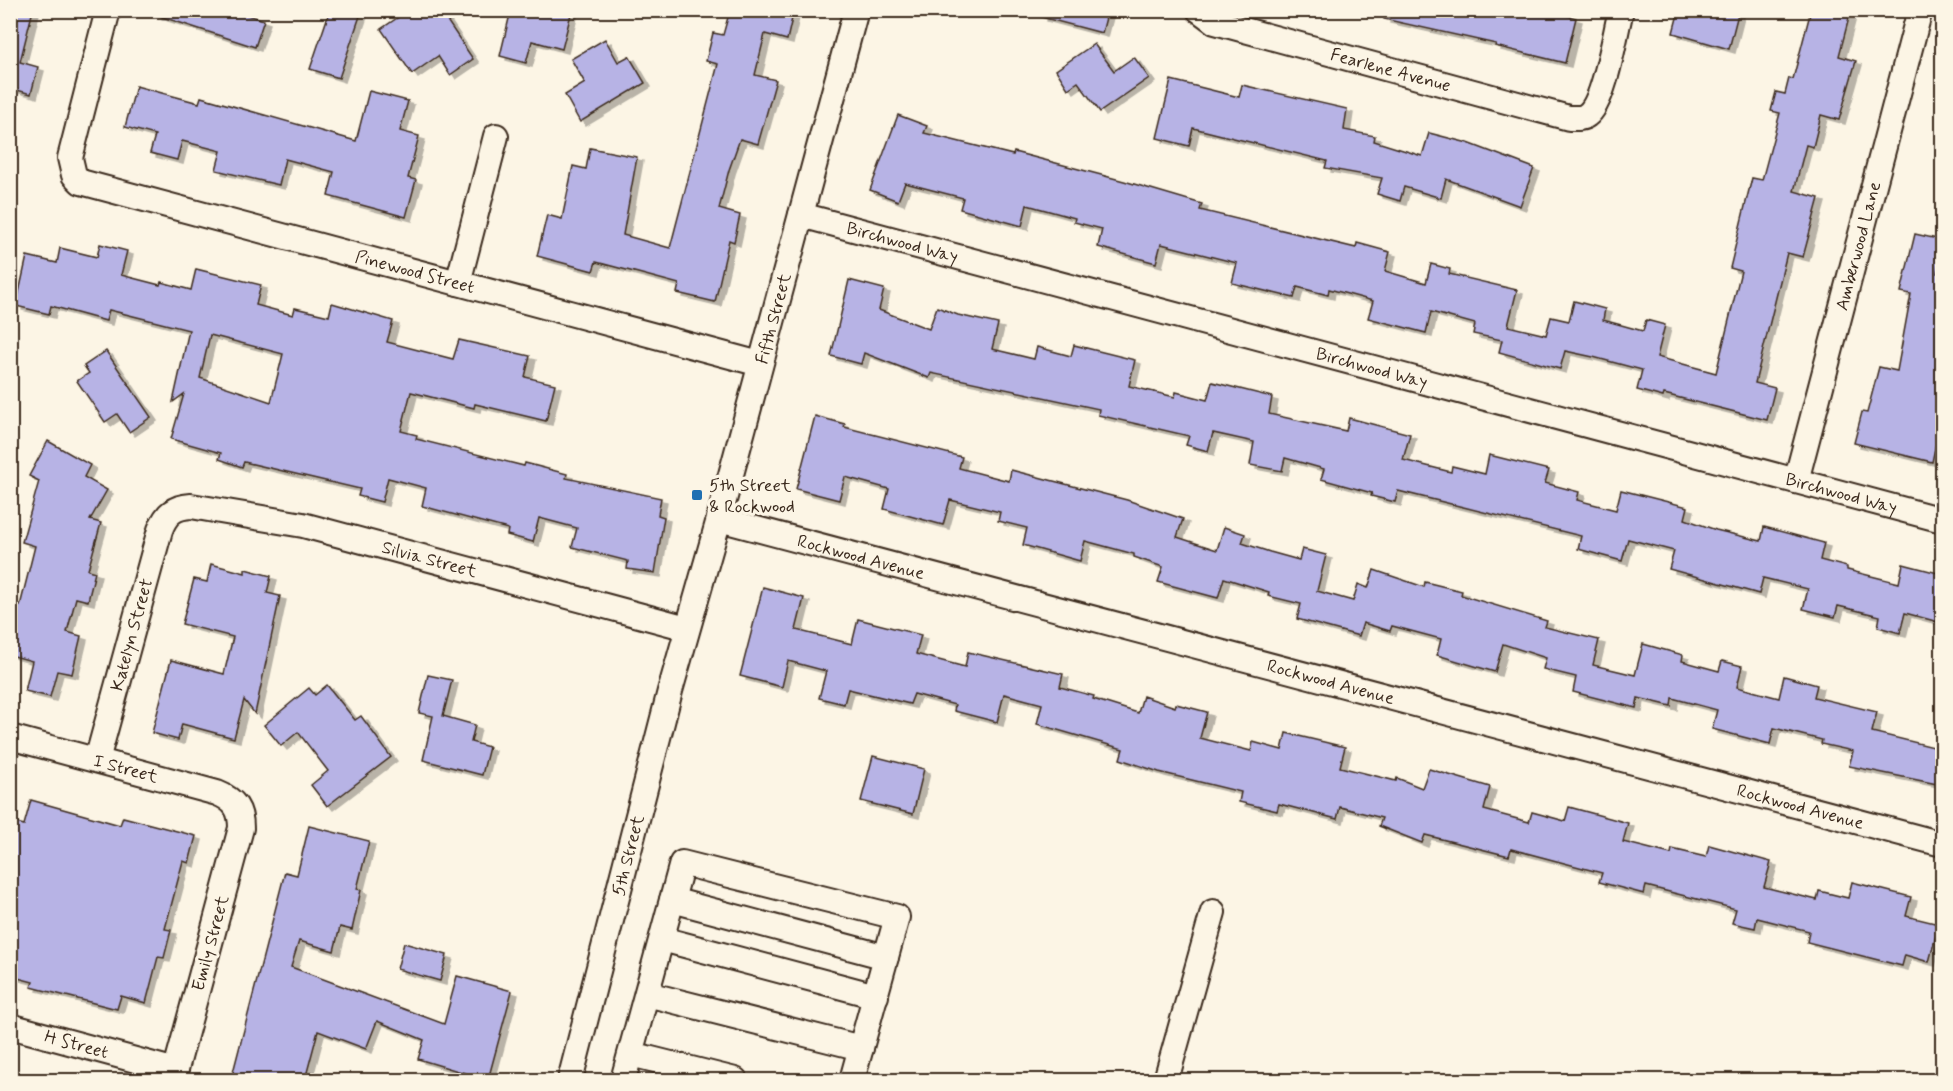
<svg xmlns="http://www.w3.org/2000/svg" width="1953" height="1091" viewBox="0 0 1953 1091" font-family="Mynerve,sans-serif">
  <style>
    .building { fill: #b7b3e5; stroke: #3b2a1e; stroke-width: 1.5; fill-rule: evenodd; filter: url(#shadow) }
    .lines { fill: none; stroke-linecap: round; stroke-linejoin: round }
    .minor-casing { stroke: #3b2a1e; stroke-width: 28 }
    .minor { stroke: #fcf5e5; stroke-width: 24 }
    .poi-dot { fill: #1f6fb2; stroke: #fcf5e5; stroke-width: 2 }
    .labels { text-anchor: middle; stroke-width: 6; stroke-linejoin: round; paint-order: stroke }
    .street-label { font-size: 18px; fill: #3b2a1e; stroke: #fcf5e5 }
    .poi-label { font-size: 18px; fill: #3b2a1e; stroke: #fcf5e5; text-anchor: start }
  </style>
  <defs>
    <filter id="shadow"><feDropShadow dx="6" dy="4" stdDeviation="0" flood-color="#0004"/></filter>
  </defs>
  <rect width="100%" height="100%" fill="#fcf5e5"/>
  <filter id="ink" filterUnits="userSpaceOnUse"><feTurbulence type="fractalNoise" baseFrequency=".0167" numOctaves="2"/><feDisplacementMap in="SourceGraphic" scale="12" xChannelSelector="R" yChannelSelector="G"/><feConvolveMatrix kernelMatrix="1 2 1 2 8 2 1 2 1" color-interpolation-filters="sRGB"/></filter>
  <g filter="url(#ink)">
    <g class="building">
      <polygon points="10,10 33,10 20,62 38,67 31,94 10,88"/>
      <polygon points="157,10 245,10 244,14 264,20 255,47 156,15"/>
      <polygon points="330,10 362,10 339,78 310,69"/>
      <polygon points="409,10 440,10 473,59 450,75 438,56 412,74 381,29"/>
      <polygon points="511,10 572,10 562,49 532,41 526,63 500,56"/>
      <polygon points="730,10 779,10 793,14 787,40 765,34 755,75 776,80 758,144 740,139 729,170 719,209 740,215 734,242 729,240 715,302 677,293 679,284 638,273 596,262 593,271 537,256 547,215 562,219 573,166 586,169 590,148 637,157 623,235 670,248 718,64 706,61 713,33 723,35"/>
      <polygon points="1042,10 1108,10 1102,33 1041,17"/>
      <polygon points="1385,10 1547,10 1576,18 1565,63 1495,46 1496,44 1384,19"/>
      <polygon points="1679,10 1739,10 1729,49 1673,33"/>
      <polygon points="1811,10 1851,10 1839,56 1856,61 1839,120 1821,115 1813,147 1806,145 1794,191 1819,198 1803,257 1787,253 1755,383 1775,388 1767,420 1664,394 1663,397 1637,390 1642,370 1593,357 1565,351 1560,369 1499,352 1502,340 1473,334 1475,324 1431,312 1426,333 1368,318 1373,301 1329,289 1328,295 1297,287 1294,298 1232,283 1237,263 1161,244 1156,263 1098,247 1102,229 1074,222 1075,218 1027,205 1022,226 960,209 963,198 905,183 898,201 870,190 898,115 927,126 924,133 1013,155 1014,152 1124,181 1202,204 1200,210 1356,248 1357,243 1390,252 1385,271 1426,283 1431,264 1450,269 1449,274 1517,290 1508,326 1546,335 1551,317 1569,321 1574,301 1605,309 1603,320 1643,331 1646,320 1665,325 1657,357 1716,373 1741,271 1730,268 1746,202 1752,178 1762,180 1780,113 1771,111 1776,92 1785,94 1789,78 1793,79"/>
      <polygon points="605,39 618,62 629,56 645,83 580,122 565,95 585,83 571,59"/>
      <polygon points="1094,44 1114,71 1134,57 1149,78 1100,112 1078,82 1068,89 1056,70"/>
      <polygon points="1171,80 1239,97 1242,85 1347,109 1344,130 1375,136 1374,141 1422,156 1429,133 1468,143 1534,168 1520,206 1446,179 1441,198 1404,187 1400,201 1377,194 1382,178 1325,168 1327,161 1193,128 1189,146 1157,138"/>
      <polygon points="136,86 199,103 201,97 356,141 369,91 408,101 400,131 419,136 408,178 416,180 406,217 328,196 334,172 285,159 279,185 216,170 221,151 182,141 177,160 150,153 155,135 125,127"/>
      <polygon points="1915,234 1942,240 1937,273 1941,273 1938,291 1942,292 1942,416 1932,462 1854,443 1862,412 1867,413 1879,367 1897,371 1911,294 1901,292"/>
      <path d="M100,244L127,251L121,275L160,285L161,282L191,290L196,269L261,285L256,305L293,315L295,308L329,316L332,303L393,321L387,342L453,359L459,340L530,356L525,377L555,384L546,421L475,404L474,408L411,392L401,431L417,435L416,439L524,466L525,463L567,474L566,478L661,498L658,515L664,517L655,573L627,569L628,561L572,547L577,528L539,518L533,542L507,535L508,529L422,506L426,488L388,478L382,502L358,496L360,489L244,462L242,467L219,459L221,453L171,439L184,394L173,402L189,330L109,310L106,321L51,306L49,314L16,306L27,256L57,263L60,248L97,257ZM210,335L283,354L271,402L200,378Z"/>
      <polygon points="849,280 884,289 879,310 929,329 937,307 958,315 998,324 992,349 1034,359 1037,347 1071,356 1074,345 1135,360 1129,386 1175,397 1176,392 1207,400 1212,382 1272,397 1269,414 1346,431 1349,418 1410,434 1403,460 1451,472 1452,466 1485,474 1489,455 1549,470 1545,483 1579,492 1577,500 1616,510 1621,490 1688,507 1685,519 1716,530 1761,541 1764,527 1824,543 1820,560 1847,567 1847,570 1899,583 1903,564 1942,574 1942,623 1905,613 1900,633 1878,627 1880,616 1838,606 1835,617 1803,609 1808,589 1763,578 1759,594 1669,569 1674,551 1628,539 1622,561 1578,549 1581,536 1398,491 1395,502 1371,496 1372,493 1321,479 1324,469 1285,458 1282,471 1250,465 1254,442 1213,433 1208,451 1186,445 1189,436 1098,415 1099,409 931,373 929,378 864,353 861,364 831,356"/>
      <polygon points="106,351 151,417 129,432 117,414 105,422 77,381 89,373 84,366"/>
      <polygon points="815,416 845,424 844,427 962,457 959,468 1009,481 1011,470 1127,500 1183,519 1177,537 1217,550 1224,527 1245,534 1242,543 1270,552 1299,560 1302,549 1326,555 1317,591 1353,601 1358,584 1368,588 1374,570 1424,587 1425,582 1462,591 1461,595 1547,621 1545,627 1599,640 1593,665 1635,675 1643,644 1683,655 1682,661 1719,671 1722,661 1742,666 1737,687 1779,698 1784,676 1817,685 1814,697 1877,712 1872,732 1942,749 1942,785 1849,766 1853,751 1821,744 1822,740 1774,728 1770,744 1712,729 1717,710 1672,698 1671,706 1638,698 1636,708 1573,692 1576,677 1543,669 1546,658 1503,644 1495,672 1437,655 1441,639 1392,626 1390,631 1363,623 1359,636 1297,619 1301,604 1268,596 1269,592 1224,578 1218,598 1158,582 1163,567 1134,557 1134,554 1085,541 1080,561 1055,554 1023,545 1027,528 998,521 1000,512 950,500 943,525 884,509 889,489 845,477 839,500 796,489"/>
      <polygon points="48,441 90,465 84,477 107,490 90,520 101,523 88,570 95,572 88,601 76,598 67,632 81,636 72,674 57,671 50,697 25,691 32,661 10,655 10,604 20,606 35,546 22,542 39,481 29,476"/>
      <polygon points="211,564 245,573 245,569 271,576 267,593 280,596 255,714 244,700 234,738 182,724 178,740 152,733 171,660 224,674 233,637 182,624 194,579 207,582"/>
      <polygon points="763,587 804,598 796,630 852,644 858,619 921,635 916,654 965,667 968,652 1063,674 1060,687 1094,696 1093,699 1138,713 1143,696 1175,707 1176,704 1207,712 1200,738 1251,751 1253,742 1282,750 1286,733 1345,747 1340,767 1396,781 1397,778 1422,788 1429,769 1490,787 1484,810 1529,822 1532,812 1565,821 1569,807 1628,823 1623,842 1671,854 1672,849 1706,857 1709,845 1771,862 1764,887 1817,900 1819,891 1848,898 1852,882 1911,897 1906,916 1939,924 1929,962 1905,955 1902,966 1807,942 1809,931 1757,918 1755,928 1732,923 1736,909 1646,886 1644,894 1599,882 1602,873 1511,849 1509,856 1425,835 1422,843 1379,826 1382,818 1340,807 1337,819 1279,804 1277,811 1239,802 1241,792 1159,772 1120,759 1123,749 1037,724 1042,704 1004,694 997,722 954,711 955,705 914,694 910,704 848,689 844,704 819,698 826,671 788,661 782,687 740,676"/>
      <polygon points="428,675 452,680 443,716 475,725 471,742 489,747 482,775 423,760 433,716 419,713"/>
      <polygon points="327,685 355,720 361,716 391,757 327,806 311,785 328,771 298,732 281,746 264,725 309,688 315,695"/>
      <polygon points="873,756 924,769 913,814 861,801"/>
      <polygon points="31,800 120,825 123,817 196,836 189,863 183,861 165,929 171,930 164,958 158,957 146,1003 121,996 117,1009 31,987 33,982 10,976 10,821 24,825"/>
      <polygon points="309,826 369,841 357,889 361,890 352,930 340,927 334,951 299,941 291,967 444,1024 457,976 512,991 488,1080 418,1059 424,1040 377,1021 366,1049 318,1031 305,1080 231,1080 285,872 297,875"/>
      <polygon points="404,943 447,955 440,981 397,969"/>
    </g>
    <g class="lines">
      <g class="minor-casing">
        <g id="minor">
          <path id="s1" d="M108,10L70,158L74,175L81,182L760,364"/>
          <path id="s2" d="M1199,10L1215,22L1569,118C1575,118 1582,119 1587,115C1605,102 1615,33 1621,10"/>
          <path id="s3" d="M801,215L1942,520"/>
          <polyline points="458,283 496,136"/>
          <path id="s4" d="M1796,481L1920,10"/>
          <path id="s5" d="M719,519L1942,844"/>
          <path id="s6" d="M10,737L217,793C235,800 241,810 241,828L173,1080"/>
          <path id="s7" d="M97,760L160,530C166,514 174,507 191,506L303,525L687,628"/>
          <polyline points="672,900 886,957"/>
          <polyline points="662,939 876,996"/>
          <polyline points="647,994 861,1048"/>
          <path id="s8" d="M10,1026L176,1071"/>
          <polyline points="631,1054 735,1080"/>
          <path id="s9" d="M570,1080L670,691L719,519L856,10"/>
          <polyline points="623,1080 682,863 897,917 852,1080"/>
          <polyline points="1166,1080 1213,912"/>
        </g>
      </g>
      <use href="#minor" class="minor"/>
    </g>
  </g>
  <rect class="poi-dot" x="691" y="489" width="12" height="12" rx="3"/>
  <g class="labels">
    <g class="street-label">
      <text dy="6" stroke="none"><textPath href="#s2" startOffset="202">Fearlene Avenue</textPath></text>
      <text dy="6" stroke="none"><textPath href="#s3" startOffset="105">Birchwood Way</textPath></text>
      <text dy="6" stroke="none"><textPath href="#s4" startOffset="243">Amberwood Lane</textPath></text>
      <text dy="6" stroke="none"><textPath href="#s1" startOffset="526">Pinewood Street</textPath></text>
      <text dy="6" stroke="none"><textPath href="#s9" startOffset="788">Fifth Street</textPath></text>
      <text dy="6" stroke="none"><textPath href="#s3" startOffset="591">Birchwood Way</textPath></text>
      <text dy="6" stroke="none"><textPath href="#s3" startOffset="1077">Birchwood Way</textPath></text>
      <text dy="6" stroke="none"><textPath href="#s5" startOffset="147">Rockwood Avenue</textPath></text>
      <text dy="6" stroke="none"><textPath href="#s7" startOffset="525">Silvia Street</textPath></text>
      <text dy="6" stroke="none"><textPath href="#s7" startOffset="130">Katelyn Street</textPath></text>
      <text dy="6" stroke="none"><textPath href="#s5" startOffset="633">Rockwood Avenue</textPath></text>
      <text dy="6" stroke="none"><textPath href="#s6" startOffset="120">I Street</textPath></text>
      <text dy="6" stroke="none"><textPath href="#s5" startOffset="1119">Rockwood Avenue</textPath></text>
      <text dy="6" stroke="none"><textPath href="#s9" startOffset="232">5th Street</textPath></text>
      <text transform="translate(210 943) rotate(-75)" y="6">Emily Street</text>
      <text dy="6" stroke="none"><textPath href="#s8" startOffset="69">H Street</textPath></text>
    </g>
    <g class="poi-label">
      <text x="709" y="491">5th Street<tspan x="709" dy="21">&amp; Rockwood</tspan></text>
    </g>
  </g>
  <rect width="1953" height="1091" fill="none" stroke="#fcf5e5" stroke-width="36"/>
  <rect x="18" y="18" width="1917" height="1055" fill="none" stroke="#3b2a1e" stroke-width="2" filter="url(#ink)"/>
</svg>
